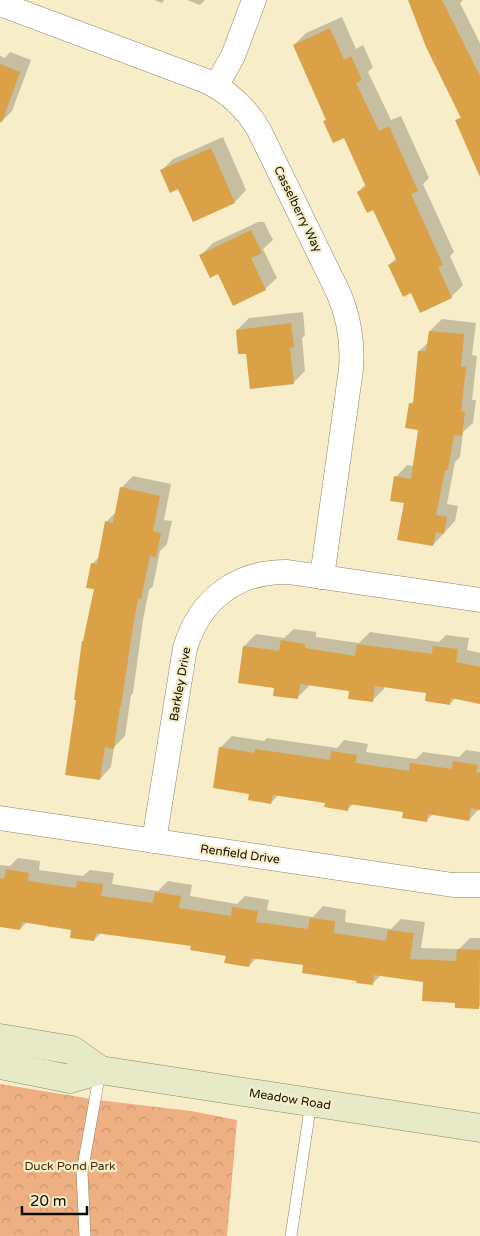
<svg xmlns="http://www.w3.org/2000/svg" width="480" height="1236" viewBox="0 0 480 1236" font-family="'Varela Round',sans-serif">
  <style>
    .park { fill: url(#park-crowns) }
    .shadow { fill: #0003 }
    .building { fill: #daa146 }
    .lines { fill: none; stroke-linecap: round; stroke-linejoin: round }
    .lane-casing { stroke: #8d8463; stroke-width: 12 }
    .street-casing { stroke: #8d8463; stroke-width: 25 }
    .secondary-casing { stroke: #8d8463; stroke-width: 29 }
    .lane { stroke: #fff; stroke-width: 11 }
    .street { stroke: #fff; stroke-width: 24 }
    .secondary { stroke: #e6eac7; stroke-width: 28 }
    .labels { text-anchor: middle; stroke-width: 4.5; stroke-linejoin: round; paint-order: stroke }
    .street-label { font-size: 12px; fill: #100d03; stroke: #f7eec9 }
    .park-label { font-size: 12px; fill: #4b2a0f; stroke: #f7eec9 }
  </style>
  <defs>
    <pattern id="park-crowns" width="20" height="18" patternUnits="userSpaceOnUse" patternTransform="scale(1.25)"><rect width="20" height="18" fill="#eeb083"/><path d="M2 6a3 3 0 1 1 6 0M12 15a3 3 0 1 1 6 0" fill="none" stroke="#cb9670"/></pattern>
  </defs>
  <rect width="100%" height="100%" fill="#f7eec9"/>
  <polygon class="park" points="0,1084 98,1100 191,1111 237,1120 227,1236 0,1236"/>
  <g class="shadow">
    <polygon points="154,0 164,0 162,3"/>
    <polygon points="187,0 205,0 200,5"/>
    <polygon points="409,0 463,0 460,3 480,43 480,171 457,121 462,116"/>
    <polygon points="342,17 356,49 363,45 373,67 368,72 391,120 401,116 429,178 423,184 454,252 450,256 463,285 451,297 412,291 389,265 397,257 374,208 358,192 366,184 344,136 325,121 327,119 294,45 306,33"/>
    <polygon points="10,52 31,60 12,111 0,123 0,56 5,58"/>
    <polygon points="223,137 246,190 235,202 193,220 179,188 162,170 173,159"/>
    <polygon points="258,222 264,222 273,240 263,249 277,278 265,289 219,272 201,255 213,243"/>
    <polygon points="303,312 305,335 302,338 305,371 294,382 248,352 237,330 249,318"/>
    <polygon points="442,319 476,323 472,355 477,356 472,400 476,400 473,423 463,432 460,457 455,462 447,504 458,506 455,521 433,545 406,502 396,477 407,465 414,466 420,429 410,404 415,400 419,351 429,342 430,331"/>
    <polygon points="133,476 171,484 164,520 172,521 167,544 160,551 153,586 149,590 143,620 133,693 131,695 125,736 114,747 111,767 100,779 95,588 92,564 99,557 106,522 116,512 121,488"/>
    <polygon points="294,629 316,632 316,637 359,643 370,632 439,642 446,635 469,638 467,650 480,653 480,703 456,697 450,704 428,692 384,686 384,689 372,701 351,690 309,684 309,686 297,698 276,687 240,682 244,646 256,634 284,638"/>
    <polygon points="232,736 264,741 267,738 337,748 344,740 368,744 366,752 416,759 423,752 459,757 466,750 480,752 480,808 469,820 433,814 426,821 404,811 354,803 347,810 327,802 279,794 271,803 251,793 220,748"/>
    <polygon points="18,858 40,861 39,870 83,876 90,870 114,873 112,884 158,891 168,881 192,885 190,896 237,904 245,896 269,900 267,910 313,917 323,906 346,910 345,922 391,929 401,919 425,922 421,948 459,949 470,938 480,938 480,1006 479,1007 457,1002 424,981 381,975 372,984 304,964 257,957 249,966 227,955 192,945 102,932 94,940 72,929 27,922 20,929 0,926 0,865 10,866"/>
  </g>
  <g class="building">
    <polygon points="408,0 442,0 480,76 480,177 455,120 461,118 426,47"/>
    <polygon points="330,28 344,60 351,56 362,80 356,83 379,131 389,126 418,191 411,194 443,265 438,267 452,298 420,313 411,293 403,297 388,265 397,261 373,210 367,213 357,192 366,187 344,138 333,143 323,121 326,120 293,45"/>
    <polygon points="0,64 20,72 2,122 0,121"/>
    <polygon points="211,148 235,203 193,222 178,189 170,193 160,170"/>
    <polygon points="251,230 262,253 251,258 266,290 233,306 218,274 210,278 199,255"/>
    <polygon points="291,323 294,347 290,348 294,384 250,389 246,354 238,354 236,330"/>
    <polygon points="429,331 464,334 461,367 466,367 461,411 465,412 462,436 454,435 448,470 445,470 436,515 447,517 444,534 436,532 433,546 397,540 404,503 390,501 394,476 411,479 418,430 405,428 409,403 413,404 418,351 426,351"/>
    <polygon points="120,487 160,496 153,531 161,533 156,557 150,556 141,599 138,599 132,633 121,706 120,706 114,749 105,747 100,780 65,775 76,700 74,700 82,641 83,641 94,589 86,588 91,563 97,564 105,521 113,523"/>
    <polygon points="281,640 305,644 305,648 355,656 357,644 432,654 433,646 458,649 456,662 480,667 480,704 451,698 450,705 425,701 426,693 375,686 373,702 348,699 349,691 300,684 298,699 273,696 274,688 238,683 243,646 279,651"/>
    <polygon points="219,747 254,753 255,749 330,760 331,751 357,755 355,763 409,771 410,763 452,769 453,761 478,765 476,772 480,773 480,810 471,808 469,821 428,814 427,822 402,818 403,812 349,804 348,811 324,807 325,803 273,795 271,804 248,800 249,794 213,788"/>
    <polygon points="6,869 29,873 28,881 76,888 77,881 103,884 101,896 153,903 155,892 181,896 179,908 231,916 232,907 258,911 256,922 308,929 310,918 335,921 334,933 386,941 388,930 414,933 410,959 456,961 457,949 480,950 479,1009 455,1008 455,1003 422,1001 423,982 374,975 373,985 356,983 357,981 302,973 303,965 251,958 249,967 224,963 226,956 190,950 191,946 96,933 94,941 70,938 71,930 22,922 20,930 0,927 0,878 4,879"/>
  </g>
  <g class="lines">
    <g class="lane-casing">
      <g id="lane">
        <polyline points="85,1236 82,1172 100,1072"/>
        <polyline points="291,1236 311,1102"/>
      </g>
    </g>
    <g class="street-casing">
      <g id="street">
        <path d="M0,4L206,81C229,92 246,108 259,130L338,292C349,317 353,342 351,369L322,577"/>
        <polyline points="216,86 233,56 254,0"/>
        <polyline points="0,818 453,885 480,885"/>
        <path d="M154,841L185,648C200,599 237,571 288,572L480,600"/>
      </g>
    </g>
    <g class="secondary-casing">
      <g id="secondary">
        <polyline points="0,1038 72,1050 100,1070"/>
        <polyline points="0,1065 70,1079 100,1070 480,1128"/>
      </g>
    </g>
    <use href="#lane" class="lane"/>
    <use href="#street" class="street"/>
    <use href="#secondary" class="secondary"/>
  </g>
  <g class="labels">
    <g class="street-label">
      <text transform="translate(298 209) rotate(64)" y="4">Casselberry Way</text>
      <text transform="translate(180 684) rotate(-80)" y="4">Barkley Drive</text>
      <text transform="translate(240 854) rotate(8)" y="4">Renfield Drive</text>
      <text transform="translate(290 1099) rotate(9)" y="4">Meadow Road</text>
    </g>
    <g class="park-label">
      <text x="70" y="1170">Duck Pond Park</text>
    </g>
  </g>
  <path d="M22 1206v8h65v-8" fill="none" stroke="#100d03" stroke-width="2.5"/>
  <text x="30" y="1206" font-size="15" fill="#100d03" stroke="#f7eec9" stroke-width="4" paint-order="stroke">20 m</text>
</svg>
